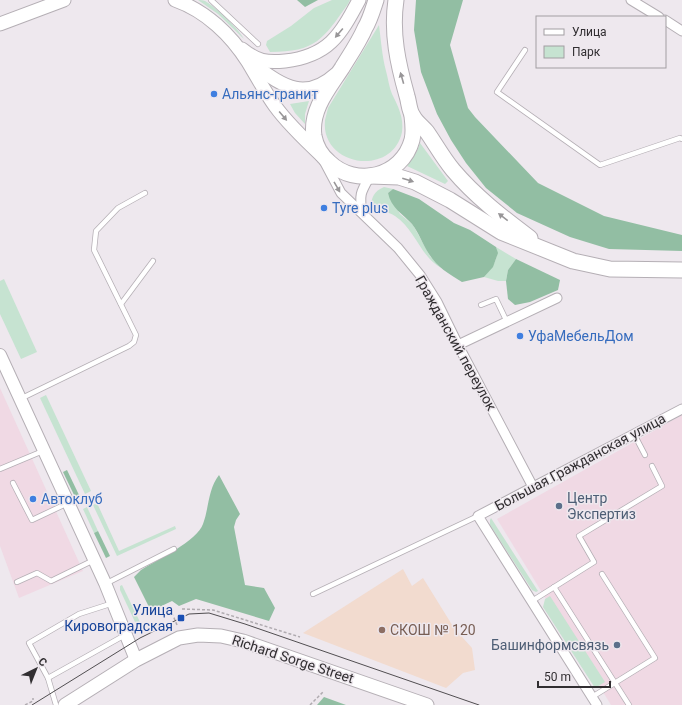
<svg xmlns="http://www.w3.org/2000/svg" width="682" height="705" viewBox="0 0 682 705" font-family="Roboto,sans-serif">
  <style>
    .commercial { fill: #f0d9e4 }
    .education { fill: #f2dbcf }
    .green { fill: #c6e3d1 }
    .forest { fill: #92bea3 }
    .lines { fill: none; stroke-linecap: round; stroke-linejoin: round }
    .service-casing { stroke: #b5afb5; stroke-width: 6 }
    .minor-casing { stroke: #b5afb5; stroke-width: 11 }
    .tertiary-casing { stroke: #b5afb5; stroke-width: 14 }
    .secondary-casing { stroke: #b5afb5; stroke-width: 15 }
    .primary-casing { stroke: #b5afb5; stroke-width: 17 }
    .path { stroke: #b0abb0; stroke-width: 1.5; stroke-dasharray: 3 2; stroke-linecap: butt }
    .service { stroke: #fff; stroke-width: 4.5 }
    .minor { stroke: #fff; stroke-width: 9 }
    .tertiary { stroke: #fff; stroke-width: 12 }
    .secondary { stroke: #fff; stroke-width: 13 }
    .primary { stroke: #fff; stroke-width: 15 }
    .tram { stroke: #514e51; stroke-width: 1 }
    .oneway { fill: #989698 }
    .shop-dot { fill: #3f7fe0; stroke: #eee8ee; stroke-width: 1.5 }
    .service-dot { fill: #5c6f8a; stroke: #eee8ee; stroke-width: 1.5 }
    .transit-dot { fill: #1a4fb4; stroke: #eee8ee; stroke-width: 1.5 }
    .education-dot { fill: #8d6e63; stroke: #eee8ee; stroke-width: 1.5 }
    .labels { text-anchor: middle; stroke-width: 3; stroke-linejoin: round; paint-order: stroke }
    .shop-label { font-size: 14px; fill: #366cbe; stroke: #eee8ee; text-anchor: start }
    .street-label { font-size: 14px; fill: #312e31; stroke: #eee8ee }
    .service-label { font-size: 14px; fill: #4e5e75; stroke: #eee8ee; text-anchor: start }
    .transit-label { font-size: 14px; fill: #164399; stroke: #eee8ee; text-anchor: end }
    .education-label { font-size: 14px; fill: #785e54; stroke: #eee8ee; text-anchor: start }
  </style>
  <rect width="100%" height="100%" fill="#eee8ee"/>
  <g class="commercial">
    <polygon points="0,388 83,571 19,598 0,546"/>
    <polygon points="682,415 682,705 611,705 497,519"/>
  </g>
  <polygon class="education" points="403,569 412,586 423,578 454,628 472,648 475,670 463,673 446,688 303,633"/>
  <g class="green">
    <path d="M198,0C201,0 203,0 205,1C215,6 239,29 244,39L218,14Z"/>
    <path d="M332,0H350L348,4C323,39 316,52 270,52L266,45L267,41L291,26L314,8Z"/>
    <path d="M379,25C381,40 382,56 386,71C388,78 389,87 392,94C398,106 404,118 402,132C392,178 320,166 325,120C326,116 327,112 328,108Z"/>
    <polygon points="309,101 305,114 305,124 295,113 290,104"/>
    <polygon points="420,143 448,181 445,184 407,166 417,151"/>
    <path d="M384,187L393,189L388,193L400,214L413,225L430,256L441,268C420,256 415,229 395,216C387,211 379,210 371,208C371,198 374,191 384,187Z"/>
    <path d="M496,247L516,259L508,270L506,281H498L484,277C491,269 500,258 496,247Z"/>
    <polygon points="4,279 37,352 21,359 0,314 0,281"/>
    <polygon points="46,395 91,491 85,494 40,398"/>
    <polygon points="97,503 119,551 175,526 176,529 117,556 93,505"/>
    <polygon points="87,507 98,531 94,533 83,509"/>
    <polygon points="491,518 538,591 536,592 532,590 490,525 490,520"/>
    <polygon points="122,585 140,622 138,623 135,622 120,590 120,586"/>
    <polygon points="550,596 605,682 595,688 543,607 545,599"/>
  </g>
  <g class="forest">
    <polygon points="297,0 318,0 305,7"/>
    <polygon points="416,0 463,0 450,45 468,108 475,117 538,183 604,216 682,235 682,251 609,249 570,237 517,213 486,188 466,163 451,140 437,114 421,72 414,30"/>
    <path d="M393,189L419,199L454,223L470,230L496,247L498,253L493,267L484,277L462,282C449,274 437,267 429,254C423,245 419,233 412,224C403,214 391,208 388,193Z"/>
    <polygon points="516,259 560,280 558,290 530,302 515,305 508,299 506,281 508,270"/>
    <polygon points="67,470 79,495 75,497 63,472"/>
    <path d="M219,475L240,514L236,520L234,527L245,585L264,588L275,608L269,621L196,599L179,606L172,601L151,611L134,577L141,570C157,560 197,541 203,524C209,508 208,489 219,475Z"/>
    <polygon points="98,531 110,556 106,558 94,533"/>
    <polygon points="324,697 346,705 317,705"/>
  </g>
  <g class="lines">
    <g class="service-casing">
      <g id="service">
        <polyline points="211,0 258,44"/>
        <polyline points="525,50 497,92 600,165 680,138 682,139"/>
        <polyline points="121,304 153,261"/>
        <polyline points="481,305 496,299 507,322"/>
        <polyline points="20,399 129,346 134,342 136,335 94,250 96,231 118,208 145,193"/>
        <polyline points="634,434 645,455"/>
        <polyline points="0,469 43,451"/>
        <polyline points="13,483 32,520 68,503"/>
        <polyline points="17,582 37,573 51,581 94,560"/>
        <polyline points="107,583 174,549"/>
        <polyline points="554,587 629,705"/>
        <polyline points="313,594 478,516"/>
        <polyline points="532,601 594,562 579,536 662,486 652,466"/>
        <polyline points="112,602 107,605 79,614 29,643 48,678 125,635"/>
        <polyline points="48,678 56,705"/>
        <polyline points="592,697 655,658 602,574"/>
      </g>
    </g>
    <g class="minor-casing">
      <g id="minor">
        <polyline points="631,0 659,17"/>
        <polyline points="665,20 682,31"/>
        <polyline points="324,161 341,193 398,248 420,275 437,302 458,345 533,487"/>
        <path d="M362,212C359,194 361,192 370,176"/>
        <polyline points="458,345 557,298"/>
        <polyline points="597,705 478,516 682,409"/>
      </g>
    </g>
    <g class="tertiary-casing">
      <polyline id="tertiary" points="0,355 105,583 136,660"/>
    </g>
    <g class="secondary-casing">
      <g id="secondary">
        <path d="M175,0C206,11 231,35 248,62C257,77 265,92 275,106C288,124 305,140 321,155"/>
        <polyline points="0,24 64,0"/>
        <path d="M242,49C257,61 266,63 285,61C328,56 340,36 359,0"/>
        <path d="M252,64C282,85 304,103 336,74"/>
        <polyline points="65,705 136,660 179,638 198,635 221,636 243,641 427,705"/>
      </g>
    </g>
    <g class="primary-casing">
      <g id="primary">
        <path d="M376,0C373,9 370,20 365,28C359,42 350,55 342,68C329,88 310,110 314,136C316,147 321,155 329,162C356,188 402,177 412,140C414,132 413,124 412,116"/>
        <path d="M396,0C391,33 398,64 407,96C409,102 409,111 413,116C416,122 423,127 427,132C436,145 443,158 453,170C475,196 502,217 530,238"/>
        <polyline points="370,176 399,177 415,182 450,200 501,232 573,261 610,269 682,270"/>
      </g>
    </g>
    <g class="path">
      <polyline points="182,609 213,610 300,637"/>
      <polyline points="172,613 177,625"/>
      <polyline points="25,705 33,701 33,698"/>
      <polyline points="310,705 324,691"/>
    </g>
    <use href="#service" class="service"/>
    <use href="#minor" class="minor"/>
    <use href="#tertiary" class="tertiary"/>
    <use href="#secondary" class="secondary"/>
    <use href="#primary" class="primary"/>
    <polyline class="tram" points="32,705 140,638 189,614 209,613 245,624 479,705"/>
  </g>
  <defs><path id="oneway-solid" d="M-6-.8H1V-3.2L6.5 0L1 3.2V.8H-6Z"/></defs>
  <g class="oneway">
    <use href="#oneway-solid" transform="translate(339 33) rotate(130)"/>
    <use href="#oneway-solid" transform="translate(402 78) rotate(-106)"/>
    <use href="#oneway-solid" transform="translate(283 116) rotate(50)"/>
    <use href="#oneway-solid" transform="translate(408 180) rotate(17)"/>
    <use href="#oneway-solid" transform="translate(337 187) rotate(60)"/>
    <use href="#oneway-solid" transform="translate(503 217) rotate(-142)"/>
  </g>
  <g class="shop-dot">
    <circle cx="214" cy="94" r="4"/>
    <circle cx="324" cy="208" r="4"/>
    <circle cx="520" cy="336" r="4"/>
    <circle cx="33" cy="499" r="4"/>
  </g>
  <g class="service-dot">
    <circle cx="559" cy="506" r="4"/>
    <circle cx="617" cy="645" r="4"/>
  </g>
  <rect class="transit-dot" x="177" y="614" width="8" height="8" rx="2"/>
  <circle class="education-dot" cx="382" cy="630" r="4"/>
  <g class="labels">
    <g class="shop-label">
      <text x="222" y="99">Альянс-гранит</text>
      <text x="332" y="213">Tyre plus</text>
      <text x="528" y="341">УфаМебельДом</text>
      <text x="41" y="504">Автоклуб</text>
    </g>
    <g class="street-label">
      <text transform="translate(456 343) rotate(61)" y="5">Гражданский переулок</text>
      <text transform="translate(580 462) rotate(-28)" y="5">Большая Гражданская улица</text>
      <text transform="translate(293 659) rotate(18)" y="5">Richard Sorge Street</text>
    </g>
    <g class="service-label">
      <text x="567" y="503">Центр<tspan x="567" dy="16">Экспертиз</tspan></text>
      <text x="609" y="650" text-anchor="end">Башинформсвязь</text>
    </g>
    <g class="transit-label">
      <text x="173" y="615">Улица<tspan x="173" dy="16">Кировоградская</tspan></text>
    </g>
    <g class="education-label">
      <text x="390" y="635">СКОШ № 120</text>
    </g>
  </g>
  <rect x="536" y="16" width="130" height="52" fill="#eee8ee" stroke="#a29ea2"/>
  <rect x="544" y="29" width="20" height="6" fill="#ffffff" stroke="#a29ea2"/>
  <text x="572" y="36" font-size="12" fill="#312e31">Улица</text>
  <rect x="544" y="46" width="20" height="12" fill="#c6e3d1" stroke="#a29ea2"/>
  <text x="572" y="56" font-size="12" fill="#312e31">Парк</text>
  <g transform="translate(36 669) rotate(43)" stroke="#eee8ee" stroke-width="3" paint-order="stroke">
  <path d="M0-3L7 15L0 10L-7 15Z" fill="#312e31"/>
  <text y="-6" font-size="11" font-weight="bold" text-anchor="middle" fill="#312e31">С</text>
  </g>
  <path d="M538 681v6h72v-6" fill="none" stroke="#312e31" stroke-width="2"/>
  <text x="544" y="681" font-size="12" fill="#312e31" stroke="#eee8ee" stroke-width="3" paint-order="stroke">50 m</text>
</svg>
